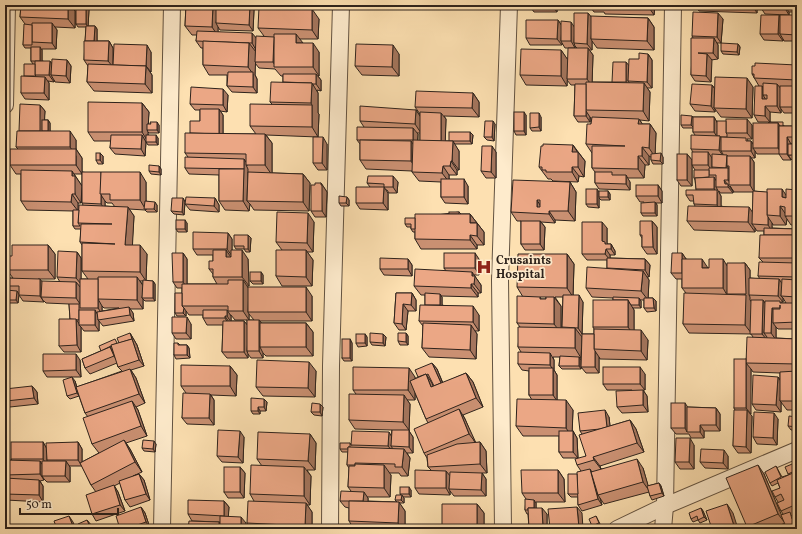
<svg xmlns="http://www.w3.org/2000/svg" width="802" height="534" viewBox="0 0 802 534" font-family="Vollkorn,serif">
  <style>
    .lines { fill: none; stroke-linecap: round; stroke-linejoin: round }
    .minor-casing { stroke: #625241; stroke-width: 18 }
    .minor { stroke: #feebcc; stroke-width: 16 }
    .wall { fill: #ca9072; stroke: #2e231c; fill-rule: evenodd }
    .shaded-wall { fill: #a4755d; stroke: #2e231c }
    .building { fill: #eba785; stroke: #2e231c; fill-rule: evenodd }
    .labels { text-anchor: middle; stroke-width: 3.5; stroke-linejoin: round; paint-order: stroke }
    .poi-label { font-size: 12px; font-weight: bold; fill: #2e231c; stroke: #feebcc; text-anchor: start }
  </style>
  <rect width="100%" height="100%" fill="#fde0b1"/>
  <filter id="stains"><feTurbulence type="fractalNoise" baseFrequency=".005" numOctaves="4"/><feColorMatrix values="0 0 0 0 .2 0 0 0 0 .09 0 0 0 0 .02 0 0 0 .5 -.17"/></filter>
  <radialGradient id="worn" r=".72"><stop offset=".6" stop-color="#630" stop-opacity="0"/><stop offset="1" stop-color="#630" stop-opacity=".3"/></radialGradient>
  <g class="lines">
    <g class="minor-casing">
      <g id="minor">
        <polyline points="5,105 7,5"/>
        <polyline points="162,529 172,5"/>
        <polyline points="330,529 331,366 341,5"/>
        <polyline points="503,529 500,280 509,5"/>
        <polyline points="617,529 665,506 797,450"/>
        <polyline points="663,529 665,506 673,5"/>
      </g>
    </g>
    <use href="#minor" class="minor"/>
  </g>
  <g class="wall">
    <polygon points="21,5 78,5 78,7 86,7 89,10 88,26 95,26 97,29 97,41 109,41 113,48 113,65 114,65 113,65 151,52 151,72 150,72 152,75 152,93 94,91 87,82 88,66 84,60 86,27 78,27 76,24 76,9 73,9 75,11 75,28 55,27 57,30 56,49 42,49 42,61 52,63 67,60 71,66 70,83 55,82 54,80 54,82 48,81 49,83 49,100 25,99 21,93 24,76 33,64 31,61 31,48 25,48 23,45 25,24 20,17"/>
    <polygon points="186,5 253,5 251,5 254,10 253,31 220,30 218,27 218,32 256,38 264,36 258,28 319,19 318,39 299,39 302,43 319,52 319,76 318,76 321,80 321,91 317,90 318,93 318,113 319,114 318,137 266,135 272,143 272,173 303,174 310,183 309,211 254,210 250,204 249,211 225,210 219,201 219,175 189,174 185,168 188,157 185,153 190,133 200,121 200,110 195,110 190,104 228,95 227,112 220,111 223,115 223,134 256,134 250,126 272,104 270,102 283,82 283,76 281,76 275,69 259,68 255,63 255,75 257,79 257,93 232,92 227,86 227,75 209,75 203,65 203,48 201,48 196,41 197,35 192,35 185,26"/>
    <polygon points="293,5 310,5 310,6"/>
    <polygon points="501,5 501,9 492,9 490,6"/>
    <polygon points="529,5 557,5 557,12 534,12"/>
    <polygon points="589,5 655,5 654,15 605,14 604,12 594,12"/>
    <polygon points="695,5 757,5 757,13 699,11"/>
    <polygon points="759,5 797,5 797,15 795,15 793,12 789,12 789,15 765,14"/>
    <polygon points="588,13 591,17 648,18 654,27 654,50 597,48 592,41 592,50 589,50 593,55 592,82 613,82 612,82 629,65 648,54 652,60 652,88 647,88 650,92 649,121 640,120 642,124 650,124 656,133 655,153 663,157 663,164 653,164 651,160 651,157 649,156 649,165 645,165 644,178 627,178 630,182 630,190 599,189 595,183 595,172 592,168 592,153 586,144 591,124 591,119 590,117 590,122 578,122 574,116 575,85 571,85 567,80 567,86 526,85 520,75 561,50 567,59 577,48 575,46 575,48 565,48 562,43 562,45 530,45 526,38 558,20 561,25 574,26"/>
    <polygon points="797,15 797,43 796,41 784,41 783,39 783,41 764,40 760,34 780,17"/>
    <polygon points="723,19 721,43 717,43 718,45 718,59 711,60 711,82 695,81 691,75 693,38 692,36"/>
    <polygon points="738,44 740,47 739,55 723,54 721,51"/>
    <polygon points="399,54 399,76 362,75 355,66"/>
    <path d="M797,65V113H784L781,109V113L770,112V122L785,126H795L797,129V143L791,144H797V161H793L791,159V160H783L779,154H757L755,151V158H751L754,162V191L786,195L797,190V225H791L787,219L786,225H773L772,223V228L797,229V329H778L776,327V338L797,339V410H787L781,402V412L756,410L752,404L778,377L780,380V373L753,372L751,369L750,414L752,416L751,453H738L733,446L735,410L734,408L746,359L753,337L751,334L689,333L683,324L686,293L682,288V279H676L671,273L682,253L686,259L708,268L727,265L745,263L750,270V278L760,279L758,276L763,262L759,258L764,235V231H757L755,228V232L694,230L687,221L695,206L694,204V201H690L686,195L696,190V189L695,180L694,178L695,170L692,165L693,152L691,149L695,135L693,132V128H683L681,125L692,116L693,117H714L717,122L752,125V139H747L748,141H751L753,144L769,122H758L754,115L759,86L752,74ZM730,186L734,192H753V213L721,206V196L719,193V191L720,193H733V191ZM783,298L786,303H781V302H783Z"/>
    <polygon points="712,85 715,89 753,87 752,118 721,117 715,109 715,112 695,111 690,104"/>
    <path d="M473,93L479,102V117L444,116L446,119L445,141H450L473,135L472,144H454L459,151V170H457V175H449V179L468,186V204L445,203L441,197V182L419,181L412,172V171L366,169L360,160V144L357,140L364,127L360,121L416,110L420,116V114L415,107ZM417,133H420V141H418V134Z"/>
    <polygon points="142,103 149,112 148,124 159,125 159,133 149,133 148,132 148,135 158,138 158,145 148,145 146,142 145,156 115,154 110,148 111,141 94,141 88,132"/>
    <path d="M40,105L45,111L44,120H48L50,123V131L76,140V149L82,158V174H74L82,186L81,203H78V210H79L83,205L82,203V172L146,182V201L157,205V212H147L145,210L129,209L134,216L132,245L147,254L146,281H153L155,284V301H145L143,299V309H130L133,313L134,321L103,326L99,321V331H84L81,327V352H64L59,346L70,319L69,304L46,303L44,301V302L23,301L19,295L18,303H8L6,300L8,290L5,286V278H13L7,270L12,256L48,245L55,254V279H38L42,282H60L57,277L77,252L81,258V279H88L82,271V245L80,242L81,229H75L73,226V211L27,210L21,201V174H16L10,165L18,149L16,147ZM105,201L107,203H112L115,207L105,206ZM140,281H143V285ZM102,306L104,308H119L102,311Z"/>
    <polygon points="526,115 526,135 516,135 514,131"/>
    <polygon points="541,117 541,131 532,131 530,128"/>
    <polygon points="495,124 494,141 487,140 484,137"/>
    <polygon points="327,144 327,170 318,170 313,163"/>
    <polygon points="573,145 585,161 584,177 579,176 578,182 553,181 551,179 548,179 539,167"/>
    <polygon points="496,152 496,178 486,178 481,171"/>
    <polygon points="687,154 692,160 692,186 681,186 677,180"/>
    <polygon points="103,156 103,164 98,164 96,160"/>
    <polygon points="159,166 161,169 161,175 151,174 149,171"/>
    <polygon points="398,182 397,193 389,193 387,190 385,190 388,193 388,210 360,209 356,203 370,187 367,183"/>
    <polygon points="570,182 576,192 575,221 555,220 555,223 541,222 545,227 544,250 525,250 521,244 521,221 517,221 511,212"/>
    <polygon points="321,183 327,192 326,217 315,217 311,211 315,185"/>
    <polygon points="658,185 662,191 662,203 656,203 657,205 657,216 643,216 641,213 644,202 640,202 636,196"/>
    <polygon points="608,191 610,194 610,200 601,200 599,198 599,208 588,207 586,204 599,192"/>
    <polygon points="347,197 349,200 349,206 341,206 339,203"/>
    <polygon points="183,198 185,202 184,215 174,214 171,211"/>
    <polygon points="215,198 219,205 219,212 190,210 185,204"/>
    <polygon points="459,212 461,214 470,214 484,232 484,245 477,245 477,249 421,249 415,239 415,232 413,232 411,229 411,227 407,227 405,224 415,218"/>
    <polygon points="652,221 657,227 657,254 647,254 642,247 642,238 640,235"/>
    <polygon points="314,222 313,252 307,252 313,260 312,286 282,286 276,276 282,250 276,242"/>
    <polygon points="187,223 187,232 178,232 176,229"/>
    <path d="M607,228V244H611L615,251V255H610V258L645,259L650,265L649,277H647L649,280L648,298H653L656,301V311L647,312L644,308V300H640L641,301V308H633L634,310V330L648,340L647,360L600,359L599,357V373H586L581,367V358H579L581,360V369H562L559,366L560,357H553L554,360V370L557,375V400L573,410L572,431H573L577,438L578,458H563L559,452V436H523L516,426L532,400L529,395V371L522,370L518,364L521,352L518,347L520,327L517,323L523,297L517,287L567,254L574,264L573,295L583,302L582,334H594V329L593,327L613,300V298L592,297L586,288L607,268V260H587L582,254ZM540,297H546V299H541ZM555,297H563L562,328H561V306Z"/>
    <path d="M228,233L232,239V250L248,259L249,286H247L248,288L312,296V321H260L261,323H306L313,332V356H266L263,353V358H251L248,354V358H227L222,352L223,325H207L203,318V315H189L186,311V316H177L175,313L182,293V288H177L173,282L183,253L187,259V284H217L213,277V274L209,269L213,261V255H197L193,249ZM249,314L254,320H249ZM230,315H231L235,320H247V325L244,321H231V316Z"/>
    <polygon points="251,238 250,252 246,252 244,249 236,249 234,246"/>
    <polygon points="408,259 412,265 412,276 384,275 380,269"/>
    <polygon points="479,259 479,275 474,275 481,285 481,293 478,293 478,297 441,296 442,297 442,305 479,315 479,331 475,331 477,334 476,359 429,357 422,348 423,326 419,321 425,305 425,295 421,295 414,286 446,271 444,268"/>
    <polygon points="261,272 263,275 263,284 253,284 250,281"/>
    <polygon points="396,293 412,293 416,300 416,311 408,311 406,330 399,330 394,323"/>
    <polygon points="191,324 191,339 176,339 172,333"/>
    <polygon points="130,333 137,345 144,366 131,370 136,378 145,403 136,407 138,410 147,436 126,443 130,449 142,472 133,476 139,474 144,480 150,500 130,507 125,500 120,483 114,486 118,492 125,511 96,521 92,514 96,492 91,485 82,466 69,466 70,467 70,482 47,482 44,479 44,480 40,481 43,486 43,502 6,500 5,499 5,478 7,478 5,476 5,460 12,460 11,459 43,442 46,448 78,442 82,449 82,462 99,453 92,444 88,417 85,413 79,396 70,399 67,396 75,381 77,387 122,371 118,367 117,363 90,374 85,368 82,359 119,343"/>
    <polygon points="406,333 408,336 408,345 400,345 398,341"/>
    <polygon points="365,334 367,337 367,346 358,347 356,343"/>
    <polygon points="386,337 385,346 372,345 370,342"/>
    <polygon points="350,339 352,343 352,361 344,361 342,358"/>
    <polygon points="178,343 180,345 187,345 189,348 190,358 176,359 174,355"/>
    <polygon points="80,360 81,377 47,377 43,371"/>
    <polygon points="432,363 437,369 443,383 466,373 473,382 483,407 463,415 465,419 475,443 480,442 486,451 487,473 482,473 486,479 486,496 454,496 450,491 450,495 419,494 415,488 431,470 428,467 427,458 424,453 428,423 426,419 415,393 415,400 407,400 410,404 409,431 413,437 413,453 407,453 410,458 408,476 401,476 399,473 389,473 391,475 390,497 367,497 368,498 368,501 397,502 395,500 401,495 400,494 411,490 411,497 403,497 404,498 404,503 399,503 405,511 405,529 354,529 349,521 349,508 345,507 340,501 351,491 348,487 349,468 347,465 348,452 342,452 340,449 350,443 351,445 391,436 392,430 355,429 349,420 356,394 353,390 415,377 415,379 418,377"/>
    <polygon points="230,366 237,375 236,396 211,395 214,400 214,425 187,424 182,418 186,393 181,386"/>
    <polygon points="316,371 315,397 263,396 256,387"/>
    <polygon points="645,374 645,390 643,390 647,396 648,412 622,413 617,407 632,390 607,390 603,384"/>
    <polygon points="32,386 37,392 38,404 10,407 6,401"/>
    <polygon points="264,399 267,402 266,411 260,411 260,414 253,414 251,411"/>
    <polygon points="323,407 322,416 314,415 311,412"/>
    <polygon points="688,407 716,408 720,414 720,431 704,431 704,438 691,438 689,434 676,434 671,428"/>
    <polygon points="609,417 610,426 630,420 636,429 644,452 600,466 601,469 643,468 648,486 659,483 661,486 664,496 652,500 650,496 649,492 604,504 600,498 602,505 582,511 578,505 578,497 571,497 568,494 577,474 581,471 577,465 586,456 582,434 580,431"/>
    <polygon points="797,417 797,430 791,430 788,426"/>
    <polygon points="778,419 777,445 757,444 753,437"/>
    <polygon points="310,434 316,443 315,470 307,470 311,476 310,505 307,505 312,512 312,529 251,529 247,523 254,501 250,494 262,466 257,459"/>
    <polygon points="244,437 243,463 222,462 217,456"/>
    <polygon points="156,444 155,452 144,451 142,448"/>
    <polygon points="694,445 694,469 680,469 675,462"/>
    <polygon points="728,456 728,469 705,468 700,462"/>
    <polygon points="797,462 797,475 795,475 797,478 797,513 792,515 785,523 776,527 778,529 748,529 747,527 764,474 783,520 783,514 781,511 778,502 775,497 780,488 778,483 772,486 770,483 776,466 782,477 788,475"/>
    <polygon points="240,467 245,473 244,498 228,498 224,492"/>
    <polygon points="558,470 564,479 565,502 536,502 536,508 547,514 547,529 529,529 528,514 527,514 525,510 526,499 522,493"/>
    <polygon points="224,501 229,507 228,517 246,523 245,529 188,529 220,524 220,522 192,521 188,514"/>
    <polygon points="477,504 484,513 484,529 443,529 442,527"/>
    <polygon points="141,507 145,513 150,528 148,529 120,529"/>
    <polygon points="701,508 703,511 707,520 700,523 698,520 693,522 691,519"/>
    <polygon points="596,516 601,526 595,529 592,526"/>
  </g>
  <g class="shaded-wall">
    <polygon points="68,5 71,5 75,11 75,28 68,19"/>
    <polygon points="213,5 219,5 216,23 218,27 218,36 212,27"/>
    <polygon points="250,5 251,5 254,10 253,31 249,25"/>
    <polygon points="498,5 501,5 501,9 498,6"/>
    <polygon points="552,5 557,5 557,12 552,6"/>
    <polygon points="648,5 655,5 654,15 648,6"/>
    <polygon points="752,5 757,5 757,13"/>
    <polygon points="783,5 784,5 789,12 789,15"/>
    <polygon points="86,7 89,10 88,27 86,24"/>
    <polygon points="312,9 319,19 318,39 312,30"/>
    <polygon points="588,13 593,19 591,39 592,41 592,50 587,44"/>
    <polygon points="718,13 723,19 721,43 717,37"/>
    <polygon points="779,15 783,21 780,34 783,39 783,41 778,34"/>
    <polygon points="648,18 654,27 654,50 647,41"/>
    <polygon points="558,20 562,26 561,41 562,43 562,45 557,39"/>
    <polygon points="571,22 575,28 574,43 575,46 575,48 571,41"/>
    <polygon points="52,23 57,30 56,49 52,43"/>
    <polygon points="95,26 97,29 97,45 94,42"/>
    <polygon points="252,33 257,39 256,50 252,43"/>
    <polygon points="296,34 303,43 296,43"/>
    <polygon points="274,37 278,43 276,67 273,62"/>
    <polygon points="714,38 718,45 718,59 713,53"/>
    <polygon points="109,41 113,48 113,67 108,61"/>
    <polygon points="249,43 256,52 255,75 257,79 257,93 253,87 253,74 248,67"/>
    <polygon points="313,43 319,52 319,76 313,67"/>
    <polygon points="738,44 740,47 739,55 737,52"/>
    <polygon points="147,45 151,52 151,72 146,66"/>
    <polygon points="393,45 399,54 399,76 392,67"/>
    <polygon points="40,47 42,50 42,64 40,61"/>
    <polygon points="588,48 593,55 592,86 587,79"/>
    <polygon points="561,50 568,60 567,86 561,76"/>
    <polygon points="648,54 652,60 652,88 647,82"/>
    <polygon points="707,54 712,60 711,82 706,76"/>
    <polygon points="67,60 71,66 70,83 66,76"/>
    <polygon points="50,61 54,67 51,75 54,80 54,82 49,75"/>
    <polygon points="626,62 631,68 628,81 631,85 630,88 626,82"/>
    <polygon points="146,66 152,75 152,93 145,84"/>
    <polygon points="316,74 321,80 321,91 316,84"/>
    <polygon points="45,77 49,83 49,100 44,93"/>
    <polygon points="747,78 753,87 752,118 746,109"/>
    <polygon points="312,83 318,93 318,113 319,114 318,137 312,127 312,105 311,103"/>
    <polygon points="644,83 650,92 649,121 643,111"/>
    <polygon points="777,84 782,90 780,107 781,109 781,113 777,106"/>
    <polygon points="712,85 717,92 714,108 715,109 715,112 711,106"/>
    <polygon points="762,86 767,92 763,95 766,100 762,99"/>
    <polygon points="223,89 228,95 227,112 223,105"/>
    <polygon points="473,93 479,102 479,117 472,108"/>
    <polygon points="142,103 149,112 148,130 147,130 148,132 148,142 142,132"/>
    <polygon points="40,105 45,111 44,133 39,132"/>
    <polygon points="765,106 770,112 770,122 765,116"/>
    <polygon points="219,109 223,115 223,143 219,136"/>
    <polygon points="416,110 422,119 421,133 415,124"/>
    <polygon points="586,111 590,117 590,122 586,116"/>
    <polygon points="524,112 526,115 526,135 524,131"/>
    <polygon points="441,113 446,119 445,150 441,144"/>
    <polygon points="539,113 541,117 541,131 539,127"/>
    <polygon points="692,116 694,119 694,128 691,125"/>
    <polygon points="714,117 718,124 717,137 714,132"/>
    <polygon points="639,119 645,128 638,124"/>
    <polygon points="747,119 752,125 752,139 747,133"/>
    <polygon points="48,120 50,123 50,136 48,133"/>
    <polygon points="493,121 495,124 494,141 492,137"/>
    <polygon points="157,122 159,125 159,133 157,130"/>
    <polygon points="778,123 782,129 782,154 778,148"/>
    <polygon points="650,124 656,133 655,157 649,148"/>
    <polygon points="795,126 797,129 797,140 795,137"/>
    <polygon points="413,128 418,134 417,147 413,140"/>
    <polygon points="70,131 76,140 76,149 82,158 82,174 76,165 76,156 70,147"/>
    <polygon points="470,132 473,135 472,144 470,141"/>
    <polygon points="265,134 272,143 272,175 265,165"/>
    <polygon points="142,135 146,142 145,156 141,149"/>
    <polygon points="156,135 158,138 158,145 156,142"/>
    <polygon points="720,136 724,142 721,151 723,154 723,156 719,150"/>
    <polygon points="323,137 327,144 327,170 322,163"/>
    <polygon points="787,137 791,144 791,155 788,155 791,159 791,160 787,154"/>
    <polygon points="411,141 417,150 417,171 411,161"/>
    <polygon points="453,141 459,151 459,170 452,161"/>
    <polygon points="751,141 755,147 753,148 755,151 755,158 751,151"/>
    <polygon points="573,145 578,153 578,152 585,161 584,177 578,167 572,152"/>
    <polygon points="492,146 496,152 496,178 491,172"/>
    <polygon points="642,147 649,156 649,165 642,156"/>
    <polygon points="708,152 712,158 712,171 708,165"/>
    <polygon points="100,153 103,156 103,164 100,160"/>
    <polygon points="661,153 663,157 663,164 660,161"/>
    <polygon points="687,154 692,160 692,186 687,180"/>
    <polygon points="727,155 727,166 733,174 732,185 728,180 726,168"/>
    <polygon points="638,156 645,165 644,178 638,169"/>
    <polygon points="750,156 754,162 754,192 750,185"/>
    <polygon points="244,159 248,165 246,165 248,169 247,201 250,204 249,211 243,201"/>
    <polygon points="451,161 457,170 457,175 450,166"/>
    <polygon points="159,166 161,169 161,175 159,172"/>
    <polygon points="443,166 449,175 449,182 442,173"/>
    <polygon points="572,167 579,176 578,182 572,172"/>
    <polygon points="72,171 82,186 81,203 75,194 72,176"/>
    <polygon points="140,172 146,182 146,210 140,200"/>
    <polygon points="303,174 310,183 309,211 303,202"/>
    <polygon points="626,175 630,182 630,190 626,184"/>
    <polygon points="393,176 398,182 397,193 393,187"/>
    <polygon points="714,177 718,184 716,187 721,196 721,211 717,205 717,192 714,189"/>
    <polygon points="464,179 468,186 468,204 464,197"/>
    <polygon points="724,180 733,191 733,193 728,187 725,184"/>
    <polygon points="570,182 576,192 575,221 568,211"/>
    <polygon points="321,183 327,192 326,217 322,211"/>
    <polygon points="658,185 662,191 662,203 658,196"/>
    <polygon points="384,187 388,193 388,210 383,203"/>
    <polygon points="597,189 599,192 599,208 597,204"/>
    <polygon points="782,189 788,198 782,197"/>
    <polygon points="608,191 610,194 610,200 608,197"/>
    <polygon points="72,194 78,203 78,211 71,202"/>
    <polygon points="101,195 105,201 105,210 101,204"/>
    <polygon points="347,197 349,200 349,206 346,203"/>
    <polygon points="183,198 185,202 184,215 182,212"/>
    <polygon points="215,198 219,205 219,212 214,206"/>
    <polygon points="537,200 543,210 537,207"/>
    <polygon points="155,202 157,205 157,212 154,209"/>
    <polygon points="655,202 657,205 657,216 655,213"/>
    <polygon points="780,206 787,216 785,216 787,219 786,225 780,216"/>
    <polygon points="128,207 134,216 132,254 125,245"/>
    <polygon points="749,207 755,216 752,224 755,228 755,232 748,222"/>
    <polygon points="549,211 555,220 555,223 549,214"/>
    <polygon points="308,213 314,222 313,252 307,243"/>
    <polygon points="470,214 477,223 470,223"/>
    <polygon points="768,217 772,223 772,231 768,225"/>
    <polygon points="185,220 187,223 187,232 185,229"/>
    <polygon points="540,221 545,227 544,250 540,244"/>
    <polygon points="652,221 657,227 657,254 653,247"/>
    <polygon points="602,222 607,228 607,243 610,248 602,241"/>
    <polygon points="477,223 484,232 484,245 477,236"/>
    <polygon points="228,233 232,239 232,256 227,249"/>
    <polygon points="248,235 251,238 250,252 248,249"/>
    <polygon points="470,235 477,245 477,249 470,240"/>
    <polygon points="611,244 615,251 615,255 611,249"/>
    <polygon points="48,245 55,254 55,279 48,270"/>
    <polygon points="140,245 147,254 146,281 140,272"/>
    <polygon points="606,249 610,255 610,260 605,254"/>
    <polygon points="226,250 233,260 226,257"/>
    <polygon points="242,250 248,259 249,286 242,277"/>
    <polygon points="306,250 313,260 312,286 306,277"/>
    <polygon points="77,252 81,258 81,284 76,278"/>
    <polygon points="183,253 187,259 187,288 183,282"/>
    <polygon points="475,253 479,259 479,275 475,268"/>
    <polygon points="682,253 686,259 686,279 682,273"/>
    <polygon points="567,254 574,264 573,297 567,288"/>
    <polygon points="408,259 412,265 412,276 408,269"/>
    <polygon points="645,259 650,265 649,277 645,270"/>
    <polygon points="702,259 708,268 702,268"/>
    <polygon points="723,259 729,269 727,295 723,288"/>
    <polygon points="745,263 750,270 750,295 749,295 750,297 750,300 753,304 752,334 745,325"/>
    <polygon points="643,271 649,280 648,300 641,291"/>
    <polygon points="261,272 263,275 263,284 261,281"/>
    <polygon points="472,272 481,285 481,293 474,284 472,276"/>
    <polygon points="137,277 144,287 142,298 143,299 143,309 137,300"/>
    <polygon points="40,279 45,285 41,297 44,302 40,296"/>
    <polygon points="779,279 783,285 781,296 783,298 783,302 778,296"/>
    <polygon points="243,280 249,289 248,312 249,314 249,320 243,311"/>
    <polygon points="153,281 155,284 155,301 153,298"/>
    <polygon points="76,282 81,288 80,304 76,298"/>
    <polygon points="471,284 478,293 478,297 471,288"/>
    <polygon points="306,287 312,296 312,321 306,312"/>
    <polygon points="17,291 19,294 18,303 16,300"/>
    <polygon points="412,293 416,300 416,311 411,305"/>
    <polygon points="440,294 442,297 442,310 440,307"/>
    <polygon points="579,295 583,302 582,334 578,328"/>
    <polygon points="554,297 561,306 561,333 554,324"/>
    <polygon points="639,298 641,301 641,308 639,305"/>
    <polygon points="653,298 656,301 656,311 654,308"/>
    <polygon points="98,299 102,306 102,314 98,308"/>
    <polygon points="628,300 634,310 634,336 628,327"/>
    <polygon points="763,300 767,306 764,333 767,337 767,340 762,334"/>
    <polygon points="403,304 408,311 406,330 402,324"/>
    <polygon points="473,306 479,315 479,331 473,322"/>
    <polygon points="129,307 133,313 134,321 130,315"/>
    <polygon points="184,308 186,311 186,316 183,313"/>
    <polygon points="772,308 777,314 773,323 776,327 776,340 771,333"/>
    <polygon points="95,310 99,317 98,320 99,321 99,331 95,325"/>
    <polygon points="227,310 231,316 231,322 227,316"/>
    <polygon points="225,316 229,322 229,325 225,318"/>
    <polygon points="187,317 191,324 191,339 186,333"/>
    <polygon points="76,319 80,325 79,325 81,327 81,352 77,345"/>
    <polygon points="259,320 264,326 260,347 263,353 263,358 259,351"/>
    <polygon points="244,321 249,327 247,351 248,354 248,358 244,352"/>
    <polygon points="306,323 313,332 313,356 306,347"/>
    <polygon points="471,325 477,334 476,359 470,350"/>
    <polygon points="575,328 582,337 581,358 575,348"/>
    <polygon points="641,330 648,340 647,360 641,351"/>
    <polygon points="130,333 137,345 144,366 139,360"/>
    <polygon points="406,333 408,336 408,345 406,342"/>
    <polygon points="365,334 367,337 367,346 365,343"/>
    <polygon points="383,334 386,337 385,346 383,343"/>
    <polygon points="350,339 352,343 352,361 350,358"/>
    <polygon points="187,345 189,348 190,358 187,355"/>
    <polygon points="110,347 114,353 118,363 114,356"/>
    <polygon points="595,351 599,357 599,373 595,367"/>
    <polygon points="550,353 554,360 554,370 557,375 557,401 553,395 553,370 550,365"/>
    <polygon points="76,354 80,360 81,377 76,370"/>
    <polygon points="579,357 581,360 581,369 579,366"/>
    <polygon points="309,362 316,371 315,397 308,388"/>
    <polygon points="432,363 437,369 445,389 441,383"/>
    <polygon points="746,363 751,369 751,414 746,408"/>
    <polygon points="230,366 237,375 236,396 230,386"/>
    <polygon points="640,367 645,374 645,390 640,384"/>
    <polygon points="409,368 415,377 415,400 408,390"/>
    <polygon points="130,369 136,378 145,403 139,394"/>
    <polygon points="466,373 473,382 483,407 476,398"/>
    <polygon points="426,374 432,383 437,397 431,387"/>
    <polygon points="72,377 75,381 79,396 77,393"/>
    <polygon points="778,377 782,383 780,401 781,402 781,412 776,405"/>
    <polygon points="32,386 37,392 38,404 34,398"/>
    <polygon points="643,390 647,396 648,412 643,405"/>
    <polygon points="210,394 214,400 214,425 209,418"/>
    <polygon points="404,395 410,404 409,431 413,437 413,453 409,447 409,430 403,422"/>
    <polygon points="264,399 267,402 266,411 264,407"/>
    <polygon points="566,400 573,410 572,437 566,428"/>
    <polygon points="132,401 138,410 147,436 141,426"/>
    <polygon points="685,403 689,409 687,432 685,428"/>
    <polygon points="320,404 323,407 322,416 320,412"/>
    <polygon points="258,407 260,411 260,414 258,411"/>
    <polygon points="716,408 720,414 720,431 716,425"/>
    <polygon points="459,409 465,419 476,443 469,434"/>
    <polygon points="605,410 609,417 611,435 607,428"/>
    <polygon points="747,410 752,416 751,453 746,447"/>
    <polygon points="774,413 778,419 777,445 773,438"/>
    <polygon points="630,420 636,429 644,452 637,443"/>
    <polygon points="700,425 704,431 704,438 700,432"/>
    <polygon points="240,431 244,437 243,463 238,457"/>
    <polygon points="573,431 577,438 578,458 573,452"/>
    <polygon points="389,432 393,439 391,446 393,449 393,452 388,446"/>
    <polygon points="310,434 316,443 315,470 308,461"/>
    <polygon points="690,438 694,445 694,469 689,462"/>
    <polygon points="124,440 130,449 142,472 135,462"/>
    <polygon points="154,441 156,444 155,452 153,449"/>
    <polygon points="43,442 47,449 47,466 43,459"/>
    <polygon points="78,442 82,449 82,466 78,460"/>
    <polygon points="480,442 486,451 487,473 480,464"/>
    <polygon points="404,449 410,458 408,476 402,467"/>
    <polygon points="724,450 728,456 728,469 723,463"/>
    <polygon points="593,457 600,466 601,469 594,460"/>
    <polygon points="637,459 643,468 650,492 643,482"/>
    <polygon points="40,461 44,467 42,476 44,479 44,480 40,474"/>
    <polygon points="66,461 70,467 70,482 65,476"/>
    <polygon points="384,465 391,475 390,497 384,488"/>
    <polygon points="758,465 764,474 785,523 778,514"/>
    <polygon points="240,467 245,473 244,498 240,492"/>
    <polygon points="304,467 311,476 310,505 304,496"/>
    <polygon points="590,469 594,475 598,495 600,498 602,505 598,499"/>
    <polygon points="558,470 564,479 565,502 558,493"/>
    <polygon points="446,471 451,477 449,489 450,491 450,495 446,488"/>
    <polygon points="482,473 486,479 486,496 481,490"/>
    <polygon points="139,474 144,480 150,500 146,494"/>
    <polygon points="39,480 43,486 43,502 39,495"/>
    <polygon points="659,483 661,486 664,496 662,493"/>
    <polygon points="114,485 118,492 125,511 120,505"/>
    <polygon points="409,487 411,490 411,497 409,494"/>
    <polygon points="364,492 368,498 368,509 363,502"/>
    <polygon points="402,495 404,498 404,503 401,500"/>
    <polygon points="534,500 536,503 536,514 534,510"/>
    <polygon points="224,501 229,507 228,522 224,516"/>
    <polygon points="399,502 405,511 405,529 402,529 398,523"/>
    <polygon points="306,503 312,512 312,529 307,529 305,526"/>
    <polygon points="477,504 484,513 484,529 478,529 477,528"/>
    <polygon points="727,504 733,513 738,529 735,529"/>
    <polygon points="141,507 145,513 150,528 146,522"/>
    <polygon points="577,507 582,513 583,529 579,529 579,528"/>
    <polygon points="542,508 547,514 547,529 544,529 543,528"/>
    <polygon points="701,508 703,511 707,520 704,517"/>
    <polygon points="69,516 73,522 76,529 74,529"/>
    <polygon points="241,517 246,523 245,529 241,529"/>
    <polygon points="87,520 92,526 93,529 91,529"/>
    <polygon points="219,522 223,528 223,529 219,529"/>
  </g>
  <g class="building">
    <polygon points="21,5 68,5 68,19 20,17"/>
    <polygon points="186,5 213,5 212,27 185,26"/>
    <polygon points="216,5 250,5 249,25 216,23"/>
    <rect x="490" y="5" width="8" height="1"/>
    <polygon points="529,5 552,5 552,6"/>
    <rect x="589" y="5" width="10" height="1"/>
    <polygon points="603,5 648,5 648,6"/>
    <polygon points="759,5 783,5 783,6"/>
    <rect x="788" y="5" width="9" height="1"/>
    <rect x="76" y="7" width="10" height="17"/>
    <polygon points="259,7 312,9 312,30 258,28"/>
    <polygon points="693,12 718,13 717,37 692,36"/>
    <polygon points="574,13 588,13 587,44 574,43"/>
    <polygon points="761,15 779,15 778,34 760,34"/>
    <polygon points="780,15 797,15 797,35 780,34"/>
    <polygon points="591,16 648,18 647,41 591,39"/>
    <polygon points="526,20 558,20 557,39 526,38"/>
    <polygon points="561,21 571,22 571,41 561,41"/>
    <polygon points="32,23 52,23 52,43 32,42"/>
    <polygon points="24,24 32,25 32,45 23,45"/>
    <polygon points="86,26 95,26 94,41 85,41"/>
    <polygon points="197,31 252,33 252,43 196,41"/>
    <polygon points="274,34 296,34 296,43 313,43 313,67 274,67"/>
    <polygon points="256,36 274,37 273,62 255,62"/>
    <polygon points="691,38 714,38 713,53 698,53 707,54 706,76 691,75"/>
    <polygon points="84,41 109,41 108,61 84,60"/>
    <polygon points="203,41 249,43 248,67 203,65"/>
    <polygon points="721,43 738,44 737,52 721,51"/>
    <polygon points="114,44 147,45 146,66 113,65"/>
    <polygon points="356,44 393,45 392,67 355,66"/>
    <rect x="31" y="47" width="9" height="14"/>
    <polygon points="568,48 588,48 587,79 567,79"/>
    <polygon points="521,49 561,50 561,76 520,75"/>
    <polygon points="639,53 648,54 647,82 628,81 629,59 639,59"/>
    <polygon points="52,59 67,60 66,76 51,75"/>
    <polygon points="35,61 50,61 49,75 35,75"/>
    <polygon points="613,62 626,62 626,82 612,82"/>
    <polygon points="755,63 797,65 797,80 754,78 754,74 752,74 752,66 755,66"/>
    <polygon points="24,64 35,64 35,75 36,76 24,76"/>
    <polygon points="88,64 146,66 145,84 87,82"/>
    <polygon points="228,72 253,72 253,87 227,86"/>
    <polygon points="283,74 316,74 316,84 312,84 312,83 283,82"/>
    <polygon points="21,76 45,77 44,93 21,93"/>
    <polygon points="715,77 747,78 746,109 714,108"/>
    <polygon points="271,82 312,83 311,103 270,102"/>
    <polygon points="586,82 644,83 643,111 586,110"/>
    <polygon points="763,83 777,84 777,106 765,106 765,116 754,115 755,86 762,86 762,99 767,99 767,95 763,95"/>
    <polygon points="575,84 586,84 586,116 574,116"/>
    <polygon points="692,84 712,85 711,106 690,104"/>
    <rect x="780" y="86" width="17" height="21"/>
    <polygon points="191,87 223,89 223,105 190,104"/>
    <polygon points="416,91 473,93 472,108 415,107"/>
    <polygon points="88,102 142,103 142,132 88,132"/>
    <polygon points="20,104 40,105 40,131 19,131"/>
    <polygon points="250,104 312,105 312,127 250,126"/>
    <polygon points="360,106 416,110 415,124 360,121"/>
    <polygon points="200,109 219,109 219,134 190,133 190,121 200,121"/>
    <polygon points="420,112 441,113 441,141 420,141"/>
    <rect x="514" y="112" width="10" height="19"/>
    <polygon points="530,113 539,113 539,127 530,128"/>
    <polygon points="681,115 692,116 691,125 681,125"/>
    <polygon points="592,117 639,119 638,124 650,124 649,148 642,147 642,156 638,156 638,169 592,168 592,146 625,146 586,144 587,124 591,124"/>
    <rect x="693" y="117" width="21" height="15"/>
    <rect x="726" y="119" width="21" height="14"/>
    <rect x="42" y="120" width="6" height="11"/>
    <polygon points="485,121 493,121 492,137 484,137"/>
    <polygon points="717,121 726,121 726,133 727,134 727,137 720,137 720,136 717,136"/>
    <polygon points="150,122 157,122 157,130 147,130 147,124 151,124"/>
    <polygon points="769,122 783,122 783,126 780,126 778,123 769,123"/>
    <rect x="753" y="123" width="25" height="25"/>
    <polygon points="779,126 795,126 795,137 787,137 787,154 779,154"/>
    <polygon points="357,127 413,128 413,140 357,140"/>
    <polygon points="17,131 70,131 70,147 16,147"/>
    <rect x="449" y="132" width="21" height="9"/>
    <polygon points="185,133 265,134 265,165 246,165 246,154 185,153"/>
    <polygon points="111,135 142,135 141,149 110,148"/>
    <rect x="146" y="135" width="10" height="7"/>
    <polygon points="691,135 720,136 719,150 691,149"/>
    <polygon points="313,137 323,137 322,163 313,163"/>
    <polygon points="721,137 746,138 746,141 751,141 751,151 721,151"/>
    <polygon points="360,140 411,141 411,161 360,160"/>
    <polygon points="413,140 453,141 452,161 451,161 450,166 443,166 442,173 412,172"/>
    <polygon points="543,144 573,145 572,152 578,152 578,167 572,167 572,172 546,172 546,170 542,170 542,167 539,167 541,146 543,146"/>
    <rect x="788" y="144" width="9" height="11"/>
    <polygon points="482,146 492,146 491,172 481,171"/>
    <rect x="10" y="149" width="66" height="16"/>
    <rect x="692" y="152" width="16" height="13"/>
    <rect x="96" y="153" width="4" height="7"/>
    <polygon points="661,153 660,161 651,160 651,154"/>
    <rect x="677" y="154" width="10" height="26"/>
    <polygon points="712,154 727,155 726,168 712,167"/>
    <polygon points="727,156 750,156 750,185 729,185 729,166 727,166"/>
    <polygon points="185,157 244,159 244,169 185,168"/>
    <polygon points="149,165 159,166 159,172 149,171"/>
    <polygon points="709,168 728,168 728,180 724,180 725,184 728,184 728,187 716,187 716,175 709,175"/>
    <polygon points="219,169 244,169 243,201 219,201"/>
    <polygon points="21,170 72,171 72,176 75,176 75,194 72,194 71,202 21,201"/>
    <polygon points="694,170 709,170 709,177 695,178 694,178"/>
    <polygon points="82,172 101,172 101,204 82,203"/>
    <polygon points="101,172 140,172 140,200 110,200 110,194 100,194"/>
    <polygon points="248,172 303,174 303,202 247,201"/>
    <polygon points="595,172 612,172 612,175 626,175 626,184 595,183"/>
    <polygon points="368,176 393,176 393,187 384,187 384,184 367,183"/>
    <polygon points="714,177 714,189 696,189 695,178"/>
    <rect x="441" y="179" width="23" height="18"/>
    <path d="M513,180L570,182L568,211H549V214L511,212ZM537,200H540V207H537Z"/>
    <polygon points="315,183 321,183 321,185 322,185 322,211 311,211 311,185 315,185"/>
    <rect x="636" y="185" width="22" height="11"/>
    <polygon points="356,187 384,187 383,203 356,203"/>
    <rect x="586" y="189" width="11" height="15"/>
    <polygon points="767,189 782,189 782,197 786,198 786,189 797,190 797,216 785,216 785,207 780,206 780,216 767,215"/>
    <polygon points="686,190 717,190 717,205 694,204 693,195 686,195"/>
    <rect x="599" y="191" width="9" height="6"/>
    <polygon points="753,191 767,192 767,215 768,217 768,225 752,224"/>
    <polygon points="339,196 347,197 346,203 339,203"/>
    <polygon points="186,197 215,198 214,206 185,204"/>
    <polygon points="172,198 183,198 182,212 171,211"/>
    <polygon points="145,201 155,202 154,209 144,209"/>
    <polygon points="655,202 655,213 641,213 641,203"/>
    <polygon points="79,205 128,207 125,245 140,245 140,272 82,271 82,243 115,244 80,242 81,224 112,224 78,223"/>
    <polygon points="688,206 749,207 748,222 687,221"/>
    <polygon points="73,210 79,210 78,223 80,226 73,226"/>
    <polygon points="277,212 308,213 307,243 276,242"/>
    <rect x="449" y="212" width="10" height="2"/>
    <polygon points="415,214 470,214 470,223 477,223 477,236 470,235 470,240 415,239"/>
    <polygon points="405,218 415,218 415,229 411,229 411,224 405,224"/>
    <rect x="176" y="220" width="9" height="9"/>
    <rect x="521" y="221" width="19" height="23"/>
    <polygon points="640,221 652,221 653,247 642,247 642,235 640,235"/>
    <polygon points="582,222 602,222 602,241 605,242 605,244 611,244 611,249 606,249 605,254 582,254"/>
    <polygon points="764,228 797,229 797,235 764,235"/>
    <polygon points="193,232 228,233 227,249 193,249"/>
    <polygon points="234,235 248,235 248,249 244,249 244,246 234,246"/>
    <polygon points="760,235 797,235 797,258 759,258"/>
    <polygon points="12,245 48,245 48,270 7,270 7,256 12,256"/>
    <polygon points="213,250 226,250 226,257 231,257 231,250 242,250 242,277 213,277 213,269 209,269 209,261 213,261"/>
    <polygon points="276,250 306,250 306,277 276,276"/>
    <polygon points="58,251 77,252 76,278 57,277"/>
    <polygon points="172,253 183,253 183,282 173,282"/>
    <rect x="444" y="253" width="31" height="15"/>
    <polygon points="672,253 682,253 682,273 671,273"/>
    <polygon points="518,254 567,254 567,288 517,287"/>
    <polygon points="380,258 408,259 408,269 380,269"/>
    <polygon points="607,258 645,259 645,270 607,268"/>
    <polygon points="682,259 702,259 702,268 709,268 709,259 723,259 723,288 682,288"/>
    <polygon points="759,262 797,263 797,277 758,276"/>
    <polygon points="727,263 745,263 746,294 727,294"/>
    <polygon points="587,267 643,271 641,291 586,288"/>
    <polygon points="415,269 472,272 472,276 475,276 474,284 471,284 471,288 414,286"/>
    <rect x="250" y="272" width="11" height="9"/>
    <polygon points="98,277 137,277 137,300 98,299"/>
    <polygon points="5,278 40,279 40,296 19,295 19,286 5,286"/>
    <polygon points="749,278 779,279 778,296 749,295"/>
    <rect x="80" y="279" width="18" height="29"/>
    <polygon points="782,279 797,280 797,297 781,296"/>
    <polygon points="143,280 153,281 153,298 142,298"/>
    <polygon points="228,280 243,280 243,311 228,311 228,306 182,306 182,284 228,284"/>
    <polygon points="42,281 76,282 76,298 41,297"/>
    <rect x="248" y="287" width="58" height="25"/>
    <polygon points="6,290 17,291 16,300 6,300"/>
    <polygon points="175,293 182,293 182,306 184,308 183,313 175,313"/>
    <polygon points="396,293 412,293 411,305 403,304 402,324 394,323"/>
    <polygon points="425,293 440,294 440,305 425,305"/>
    <polygon points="684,293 746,295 745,325 683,324"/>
    <polygon points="563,295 579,295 578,328 562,327"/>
    <polygon points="517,296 540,297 540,299 546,299 546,297 554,297 554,324 517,323"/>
    <polygon points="613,297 639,298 639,305 631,305 628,300 613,300"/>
    <polygon points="644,298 653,298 654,308 644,308"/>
    <rect x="593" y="300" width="35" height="27"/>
    <polygon points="751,300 763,300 762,334 750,334"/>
    <polygon points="765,301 780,301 780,303 797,303 797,322 773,323 773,309 780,309 780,305 780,308 772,308 771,333 764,333"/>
    <polygon points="69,304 79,304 79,320 70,319"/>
    <polygon points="420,305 473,306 473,322 419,321"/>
    <polygon points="129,307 130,315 98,320 97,312"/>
    <rect x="79" y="310" width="16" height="15"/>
    <polygon points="203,310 227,310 227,316 225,316 225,318 203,318"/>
    <polygon points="172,317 187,317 186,333 172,333"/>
    <polygon points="59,319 76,319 77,345 59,346"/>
    <rect x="247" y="320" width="12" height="31"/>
    <polygon points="223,321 244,321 244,352 222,352"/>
    <rect x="260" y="323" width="46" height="24"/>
    <polygon points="423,323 471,325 470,350 422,348"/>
    <polygon points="518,327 575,328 575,348 518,347"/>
    <polygon points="594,329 641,330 641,351 594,349"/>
    <polygon points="130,333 132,339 119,343 117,338"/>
    <polygon points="370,333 383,334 383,343 370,342"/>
    <polygon points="398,333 406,333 406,342 398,341"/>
    <rect x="356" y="334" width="9" height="9"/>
    <polygon points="582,334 594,334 594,349 595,351 595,367 581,367"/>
    <polygon points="747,337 797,339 797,364 746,363"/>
    <polygon points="115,339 117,343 101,351 99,346"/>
    <polygon points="132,339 139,360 118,367 111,345"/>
    <rect x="342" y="339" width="8" height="19"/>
    <polygon points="174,343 178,343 178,345 187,345 187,355 174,355"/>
    <polygon points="110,347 114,356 85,368 82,359"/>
    <polygon points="518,352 550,353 550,365 518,364"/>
    <polygon points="43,354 76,354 76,370 43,371"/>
    <polygon points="560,356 579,357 579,366 559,366"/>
    <rect x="734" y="359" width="12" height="49"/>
    <polygon points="257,360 309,362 308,388 256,387"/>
    <polygon points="432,363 441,383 434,386 428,374 426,375 426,374 418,377 415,370"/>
    <polygon points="181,365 230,366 230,386 181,386"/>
    <polygon points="353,367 409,368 408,390 353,390"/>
    <rect x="603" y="367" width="37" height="17"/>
    <rect x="529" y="368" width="24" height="27"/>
    <polygon points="130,369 139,394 85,413 76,387"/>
    <polygon points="797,371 797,401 780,401 780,372"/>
    <polygon points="466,373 476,398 426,419 410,381 426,374 431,387"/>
    <polygon points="753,375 778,377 776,405 752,404"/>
    <polygon points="72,377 77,393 67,396 63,380"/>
    <polygon points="32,386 34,398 6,401 5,389"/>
    <polygon points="643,390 643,405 617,407 616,391"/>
    <polygon points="183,393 210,394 209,418 182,418"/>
    <polygon points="349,394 404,395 403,422 349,420"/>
    <polygon points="251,398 264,399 264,407 258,407 258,411 251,411"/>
    <polygon points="517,399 566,400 566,428 516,426"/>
    <polygon points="132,401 141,426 92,444 83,418"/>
    <polygon points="312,403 320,404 320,412 311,412"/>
    <rect x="671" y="403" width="14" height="25"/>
    <polygon points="687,407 716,408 716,425 700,425 700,432 687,432"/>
    <polygon points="459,409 469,434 424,453 414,429"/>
    <polygon points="605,410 607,427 600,429 580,431 578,413"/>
    <polygon points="734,410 747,410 746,447 733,446"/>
    <polygon points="754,412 774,413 773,438 753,437"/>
    <polygon points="789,416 797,417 797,427 788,426"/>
    <polygon points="630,420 637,443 593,457 594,460 577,465 575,459 586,456 579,435"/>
    <polygon points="218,430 240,431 238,457 217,456"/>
    <polygon points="392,430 409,430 409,447 391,446"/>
    <polygon points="352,431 389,432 388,446 351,445"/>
    <rect x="559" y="431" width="14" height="21"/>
    <polygon points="258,432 310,434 308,461 257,459"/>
    <polygon points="676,438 690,438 689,462 675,462"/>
    <polygon points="124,440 135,462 91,485 80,463"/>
    <polygon points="143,440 154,441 153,449 142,448"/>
    <rect x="11" y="442" width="32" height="17"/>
    <polygon points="78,442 78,460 47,460 46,443"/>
    <polygon points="480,442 480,464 428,467 427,455 457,444"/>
    <polygon points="340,443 350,443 350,447 348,447 348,449 340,449"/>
    <polygon points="348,447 404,449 402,467 395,467 395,464 355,463 355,465 347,465"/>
    <polygon points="701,449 724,450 723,463 700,462"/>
    <polygon points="637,459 643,482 598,495 591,472"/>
    <polygon points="5,460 40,461 40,474 5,475"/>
    <polygon points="42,461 66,461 65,476 42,476"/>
    <polygon points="797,462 797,470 788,474 785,467"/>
    <polygon points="355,464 384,465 384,488 348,487 349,466 355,466"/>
    <polygon points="251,465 304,467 304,496 250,494"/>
    <polygon points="758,465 778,514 747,527 726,478"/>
    <polygon points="776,466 781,477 770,483 765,472"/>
    <rect x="224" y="467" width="16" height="25"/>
    <polygon points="590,469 598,499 578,505 577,472"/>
    <polygon points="415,470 446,471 446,488 415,488"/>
    <polygon points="521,470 558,470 558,493 522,493"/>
    <polygon points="450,472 482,473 481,490 449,489"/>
    <polygon points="793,473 797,481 797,504 781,511 777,503 784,500 781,494 775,497 772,491 780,488 777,480"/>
    <polygon points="139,474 146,494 125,500 119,481"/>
    <polygon points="568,474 577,474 578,494 568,494"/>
    <polygon points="5,478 39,480 39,495 5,494"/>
    <polygon points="659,483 662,493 650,496 647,486"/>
    <polygon points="114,485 120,505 92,514 86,495"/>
    <rect x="400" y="487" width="9" height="7"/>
    <polygon points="341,491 364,492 363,501 340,501"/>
    <polygon points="396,495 402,495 401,500 395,500"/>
    <polygon points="525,499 534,500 534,508 528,508 528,510 525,510"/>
    <polygon points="188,500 224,501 224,516 188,514"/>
    <polygon points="248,501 306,503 305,526 247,523"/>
    <polygon points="349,501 399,502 398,523 349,521"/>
    <polygon points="442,504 477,504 477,528 442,527"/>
    <polygon points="727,504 735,529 712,529 706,511"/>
    <polygon points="141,507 146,522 126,529 120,529 116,516"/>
    <polygon points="577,507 579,528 550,529 548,509"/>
    <polygon points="528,508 542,508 543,528 536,528 536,529 529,529"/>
    <polygon points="701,508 704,517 698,520 697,516 691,519 689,513"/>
    <polygon points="790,512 792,519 797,517 797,529 787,529 781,515"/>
    <polygon points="69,516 74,529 57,529 54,521"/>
    <polygon points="220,516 241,517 241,529 220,529"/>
    <polygon points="596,516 599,523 592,526 589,519"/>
    <polygon points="87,520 91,529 80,529 78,524"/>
    <polygon points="189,521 219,522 219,529 188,529"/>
    <polygon points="776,526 777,529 770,529"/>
  </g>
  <defs>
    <g id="hospital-bare" transform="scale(1.2)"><path d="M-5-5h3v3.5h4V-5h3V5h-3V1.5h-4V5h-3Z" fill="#8f2418" stroke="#feebcc" stroke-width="2.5" paint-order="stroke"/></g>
  </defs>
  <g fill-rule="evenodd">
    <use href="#hospital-bare" x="484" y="267"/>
  </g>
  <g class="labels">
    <g class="poi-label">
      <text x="496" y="264">Crusaints<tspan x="496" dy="14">Hospital</tspan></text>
    </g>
  </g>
  <rect width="802" height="534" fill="none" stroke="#fde0b1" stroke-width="20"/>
  <rect x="6" y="6" width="790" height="522" fill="none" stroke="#2e231c" stroke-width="2"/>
  <rect x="10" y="10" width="782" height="514" fill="none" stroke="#2e231c"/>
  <path d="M20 508v6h98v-6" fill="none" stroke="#2e231c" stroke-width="2"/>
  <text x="26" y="508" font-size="12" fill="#2e231c" stroke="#feebcc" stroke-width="3" paint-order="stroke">50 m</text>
  <rect width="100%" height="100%" filter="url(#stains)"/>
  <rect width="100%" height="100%" fill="url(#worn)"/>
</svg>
